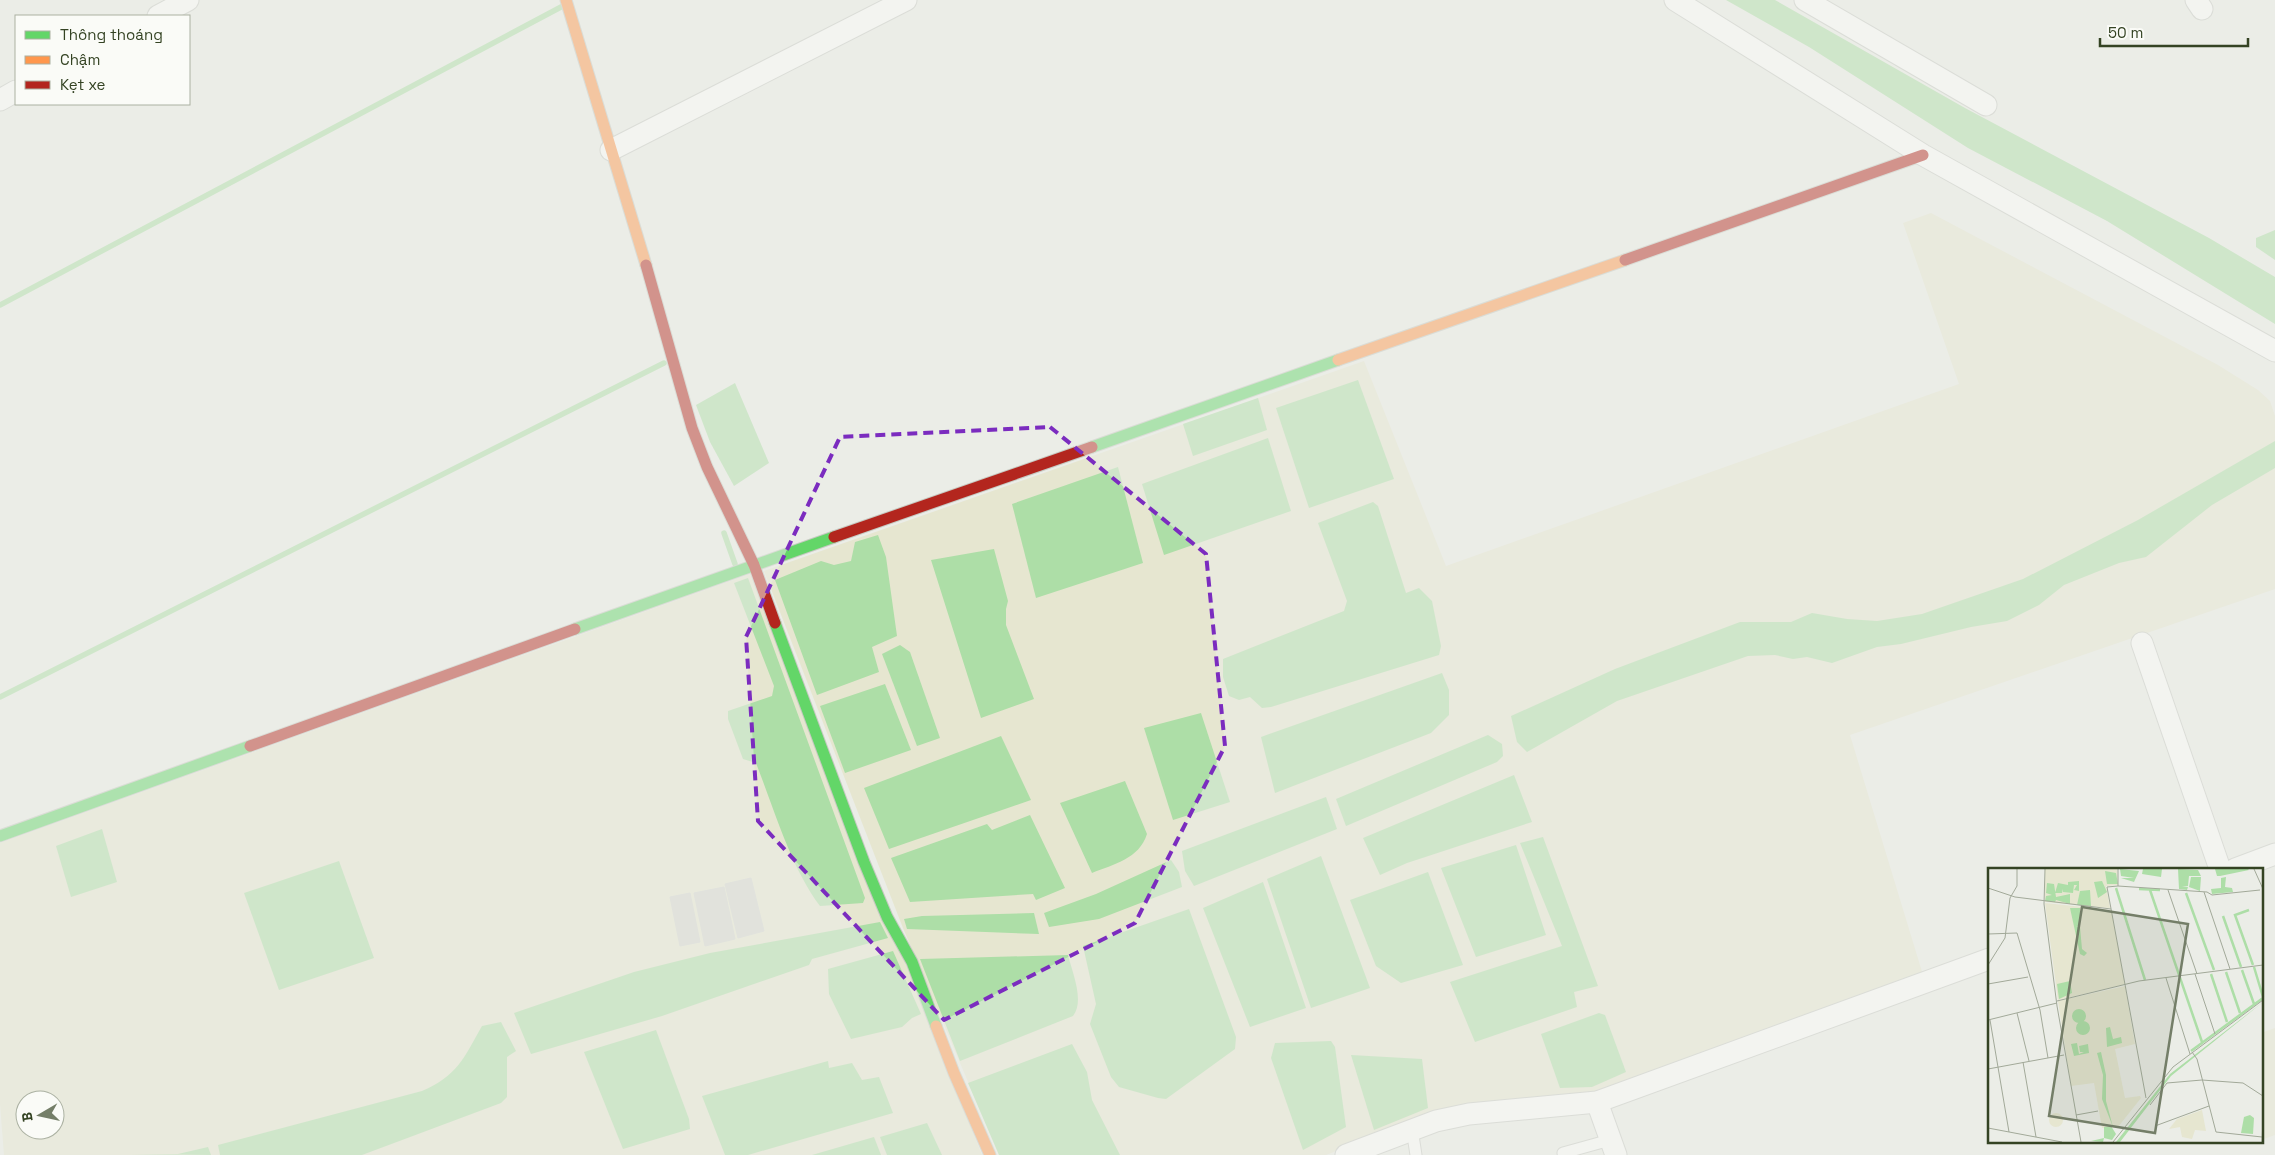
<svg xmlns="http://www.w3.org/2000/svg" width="2275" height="1155" viewBox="0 0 2275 1155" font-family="'Space Grotesk',sans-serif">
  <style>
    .green { fill: #e6e6d0; fill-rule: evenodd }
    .water { fill: #addea7 }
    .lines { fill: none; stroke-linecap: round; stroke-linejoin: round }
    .stream { stroke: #addea7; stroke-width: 5.5 }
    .building { fill: #d4d6cf; stroke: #d4d6d0 }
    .lane-casing { stroke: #c8cac4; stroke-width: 13 }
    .street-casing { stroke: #c8cac4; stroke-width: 23 }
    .fast-casing { stroke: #c6c9c1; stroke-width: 13 }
    .slow-casing { stroke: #c6c9c1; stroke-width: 13 }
    .jam-casing { stroke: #c6c9c1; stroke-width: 13 }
    .lane { stroke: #fcfcfb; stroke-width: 11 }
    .street { stroke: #fcfcfb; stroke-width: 21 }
    .fast { stroke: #63d668; stroke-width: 11 }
    .slow { stroke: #ff974d; stroke-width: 11 }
    .jam { stroke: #b3261e; stroke-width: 11 }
    .marked { fill: none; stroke: #7b2cbf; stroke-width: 4; stroke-dasharray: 10 6; stroke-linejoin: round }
    .inset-river { fill: none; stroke: #addea7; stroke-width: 2.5 }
    .inset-road { fill: none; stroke: #a2a999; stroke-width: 1 }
    .view { fill: #747e68; fill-opacity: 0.15; stroke: #747e68; stroke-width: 2.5 }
    .inset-edge { fill: none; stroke: #344323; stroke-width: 2.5 }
  </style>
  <rect width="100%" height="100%" fill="#ebede7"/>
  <g class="green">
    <polygon points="1931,213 2218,365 2258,390 2270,401 2275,416 2275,589 1850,735 1923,975 1596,1093 1470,1103 1434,1113 1326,1155 999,1155 903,928 764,571 1364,361 1446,566 1959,384 1903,223"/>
    <path d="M750,574L982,1155H4L0,1104V843ZM25,1100H55V1130H25Z"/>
    <polygon points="2275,1028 2275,1135 2261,1140 2261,1033"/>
  </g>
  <g class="water">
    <polygon points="1726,0 1775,0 1965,108 2209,238 2275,277 2275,324 2107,221 1968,148 1809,47"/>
    <polygon points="2275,230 2275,260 2256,247 2256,238"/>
    <polygon points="1358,380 1394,479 1309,508 1276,408"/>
    <polygon points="735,383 769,463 734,486 710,442 696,405"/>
    <polygon points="1258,398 1267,430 1193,456 1183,424"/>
    <polygon points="1268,438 1291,511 1164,555 1142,484"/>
    <polygon points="2275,441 2275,468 2212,505 2146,557 2119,563 2064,585 2039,605 2007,621 1971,627 1901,644 1877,647 1832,663 1807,657 1793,659 1775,655 1748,656 1617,701 1527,752 1517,742 1511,716 1615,669 1740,622 1791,622 1812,613 1847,619 1877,621 1922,614 2023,579 2138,520"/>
    <polygon points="1118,467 1143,563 1036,598 1012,504"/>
    <polygon points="1373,502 1378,506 1406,593 1419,588 1432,601 1441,646 1439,655 1271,707 1262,708 1250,697 1239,700 1229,696 1223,677 1223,659 1344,611 1347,601 1318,523"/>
    <polygon points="878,535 886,557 897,636 872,647 879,672 817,695 775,580 821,561 834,565 851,561 855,542"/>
    <polygon points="994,549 1008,601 1006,609 1006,625 1034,699 981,718 931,560"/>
    <path d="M748,578L865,898L863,903L820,906C791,868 774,809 756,763L743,759L728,719V711L772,696L774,686L734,583Z"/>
    <polygon points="900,645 910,652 940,738 917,746 882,654"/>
    <polygon points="1442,673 1449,690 1449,715 1431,733 1275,793 1261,737"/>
    <polygon points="885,684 911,750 845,773 820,706"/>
    <polygon points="1201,713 1230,802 1173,820 1144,728"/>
    <polygon points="1488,735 1502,744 1503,756 1497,762 1346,826 1336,799"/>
    <polygon points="1001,736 1031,800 889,849 864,788"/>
    <polygon points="1514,775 1532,822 1407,863 1380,875 1363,838"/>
    <path d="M1125,781L1147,834C1139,859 1114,864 1092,873L1060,803Z"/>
    <polygon points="1326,797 1337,829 1194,886 1185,871 1182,851"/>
    <polygon points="1030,815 1065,888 1036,900 1033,894 910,902 891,858 987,824 992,830"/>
    <polygon points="102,829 117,882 71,897 56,846"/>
    <polygon points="1543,837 1598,986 1574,992 1577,1007 1475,1042 1450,982 1562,946 1520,843"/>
    <polygon points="1516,845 1546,935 1476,957 1441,868"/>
    <polygon points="1321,856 1370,988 1311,1008 1267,879"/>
    <polygon points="1171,860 1179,872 1182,887 1099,919 1049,927 1044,913 1096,894"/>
    <polygon points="339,861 374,958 279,990 244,893"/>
    <polygon points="1428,872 1463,965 1401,983 1376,966 1350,900"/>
    <polygon points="1263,882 1306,1008 1250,1027 1203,908"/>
    <polygon points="1189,909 1236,1037 1235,1049 1166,1099 1158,1098 1119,1087 1111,1077 1090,1024 1096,1004 1083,946"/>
    <polygon points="1034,913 1039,934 907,929 904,919 922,916"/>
    <polygon points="880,922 888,938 812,959 809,965 662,1016 531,1054 514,1013 634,972 710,953"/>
    <polygon points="893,951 921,1014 912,1018 902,1027 851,1039 829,994 828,969"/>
    <path d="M1068,955C1072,972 1085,1001 1073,1016L960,1061L920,959Z"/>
    <polygon points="1599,1013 1605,1015 1626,1072 1592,1087 1560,1088 1541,1034"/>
    <path d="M501,1022L516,1051L507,1057V1097L501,1103L362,1155H220L218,1145L422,1091C457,1076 464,1058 482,1026Z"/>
    <polygon points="656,1030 689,1119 690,1129 623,1149 584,1052"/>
    <polygon points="1331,1041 1335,1047 1346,1127 1303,1150 1271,1058 1275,1043"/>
    <polygon points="1072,1044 1087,1072 1092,1100 1120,1155 999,1155 968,1083"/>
    <polygon points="1351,1055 1422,1059 1428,1108 1374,1130"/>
    <polygon points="828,1061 829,1068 852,1063 862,1080 879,1077 893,1113 748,1155 725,1155 702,1096"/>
    <polygon points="927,1123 942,1155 887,1155 880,1137"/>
    <polygon points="874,1137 881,1155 812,1155"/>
    <polygon points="208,1147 211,1155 131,1154 178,1154"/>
  </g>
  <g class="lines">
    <g class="stream">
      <polyline points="0,305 561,7"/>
      <polyline points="724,533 735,564"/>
      <polyline points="0,697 664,363"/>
    </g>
  </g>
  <g class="building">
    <polygon points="751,878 764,931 738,938 725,884"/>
    <polygon points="724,887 735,939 705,946 694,893"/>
    <polygon points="690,893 700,942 680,946 670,897"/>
  </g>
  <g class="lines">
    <g class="lane-casing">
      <g id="lane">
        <polyline points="1412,1129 1416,1155"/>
        <polyline points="1563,1153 1610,1140"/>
      </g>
    </g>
    <g class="street-casing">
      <g id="street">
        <polyline points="1675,0 1923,155 2275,351"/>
        <polyline points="1805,0 1986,105"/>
        <polyline points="2196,0 2202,9"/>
        <polyline points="158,16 188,0"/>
        <polyline points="0,100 16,91"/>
        <polyline points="611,150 906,0"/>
        <polyline points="2142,643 2220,869"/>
        <polyline points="2235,869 2275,854"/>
        <polyline points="1597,1102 1616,1155"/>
        <polyline points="1346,1155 1436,1121 1469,1114 1597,1102 1989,959"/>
      </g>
    </g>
    <g class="fast-casing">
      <g id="fast">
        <polyline points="1092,447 1338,360"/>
        <polyline points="775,623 864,862 887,917 912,962 936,1026"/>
        <polyline points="575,629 834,537"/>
        <polyline points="0,836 250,746"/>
      </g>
    </g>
    <g class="slow-casing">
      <g id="slow">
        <polyline points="566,0 646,265"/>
        <polyline points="1338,360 1625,260"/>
        <polyline points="936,1026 954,1073 990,1155"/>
      </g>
    </g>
    <g class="jam-casing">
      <g id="jam">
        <polyline points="1625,260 1923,155"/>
        <polyline points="646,265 692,428 707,467 754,565 775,623"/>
        <polyline points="834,537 1092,447"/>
        <polyline points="250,746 575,629"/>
      </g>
    </g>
    <use href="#lane" class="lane"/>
    <use href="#street" class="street"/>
    <use href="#fast" class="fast"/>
    <use href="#slow" class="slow"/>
    <use href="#jam" class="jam"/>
  </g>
  <path d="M0 0H2275V1155H0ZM1050,427L1206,554L1225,746L1135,923L944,1020L758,821L746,637L840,437Z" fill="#ebede7" fill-opacity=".55" fill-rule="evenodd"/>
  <path class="marked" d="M1050,427L1206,554L1225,746L1135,923L944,1020L758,821L746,637L840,437Z"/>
  <g transform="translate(1988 868)">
    <rect width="275" height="275" fill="#ebede7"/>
    <path d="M57,1H129L130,17L118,18L122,40L57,34ZM57,35L123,42L137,116L70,132ZM137,118L147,176L127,181L137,230L152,228L153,230L130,259L114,260L106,215L83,218L70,133ZM214,242L218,263L207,262L204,271L194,269L192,259L181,261L189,251ZM61 252a7 7 0 1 1 14 0a7 7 0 1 1-14 0Z" fill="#e6e6d0"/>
    <path d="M132,1L151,3L146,14L133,10H146L133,8ZM155,1H174L173,9L154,6ZM190,1L210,2L213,8H201L200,18H194L200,19L199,22L191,21ZM227,1H260L261,2L232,8H229ZM117,3L128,5L130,16H119ZM203,9H213L212,23L201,19ZM238,9L237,19L244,20L245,24L224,26L223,21L233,20V10ZM91,13V23L86,22L89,17H86L85,25L75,24V21L74,25H67L70,15L80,17V14ZM114,13L119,24L110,30L106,14ZM59,15L66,16L68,29L82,26V36L68,32L67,34L57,33L58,28L64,27L58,25ZM102,22L103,38L89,37L92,23ZM82,40H92V58L88,59H92L94,81L99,85L96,88L92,86ZM82,113L84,125L71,131L69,116ZM275,134L183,208L132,274H128L182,206ZM84 148a7 7 0 1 1 14 0a7 7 0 1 1-14 0ZM88 160a7 7 0 1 1 14 0a7 7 0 1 1-14 0ZM118,160L122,159L125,171L133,169L134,175L119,179ZM89,175L91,186L96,184H92L91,178L100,176L101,185L86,188L83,176ZM113,184L118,207V233L125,259L114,231L115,207L109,185ZM262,247L266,250L265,266L253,265L256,249ZM123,258L128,266L124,272L116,270L115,274L103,273L116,270V259Z" fill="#addea7"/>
    <path class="inset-river" d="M128,20L157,112M151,21L172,22M162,22L214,174M198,25L226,102M261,42L247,47L265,97M235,48L253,99M266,99L275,129M254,102L266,136M238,104L252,145M223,106L239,154M203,183L275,130"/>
    <path class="inset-road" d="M57,1L56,36L69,138L93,274M130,1V18L119,19L158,230M266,1L275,21M130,18L219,24L224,27L272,22M0,20L27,29L123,41M180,22L209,106M216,24L242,101M0,66L29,65L52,142L60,190M0,97L17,70L22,30L29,18V1M207,106L227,166M178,110L202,186M0,116L40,109M69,133L151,113L275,97M29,145L41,193M0,152L69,135M2,152L21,264M204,184L209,191L228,264L274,269M35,194L48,269M0,201L76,187M162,237L179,215L214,212L255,215L275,228M88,247L110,243M167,258L221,238M0,260L74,274M125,274L185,199L275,132M274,274L275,252"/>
    <path class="view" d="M94,39L200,56L167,265L61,248Z"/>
    <rect width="275" height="275" class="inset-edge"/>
  </g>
  <rect x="15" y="15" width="175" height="90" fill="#fafbf7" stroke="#abb1a2"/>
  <rect x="25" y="31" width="25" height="8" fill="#63d668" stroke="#abb1a2"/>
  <text x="60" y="40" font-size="15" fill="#344323">Thông thoáng</text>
  <rect x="25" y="56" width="25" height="8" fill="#ff974d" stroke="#abb1a2"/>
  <text x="60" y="65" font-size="15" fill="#344323">Chậm</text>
  <rect x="25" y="81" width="25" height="8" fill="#b3261e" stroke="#abb1a2"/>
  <text x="60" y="90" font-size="15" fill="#344323">Kẹt xe</text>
  <g transform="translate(40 1115) rotate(261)"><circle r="24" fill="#fafbf7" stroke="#abb1a2"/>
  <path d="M0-4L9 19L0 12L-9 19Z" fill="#747e68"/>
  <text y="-8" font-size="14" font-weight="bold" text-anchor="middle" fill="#344323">B</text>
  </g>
  <path d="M2100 38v8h148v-8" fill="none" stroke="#344323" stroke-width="2.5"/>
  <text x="2108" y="38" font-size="15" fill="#344323" stroke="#fafbf7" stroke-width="4" paint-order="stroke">50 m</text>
</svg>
